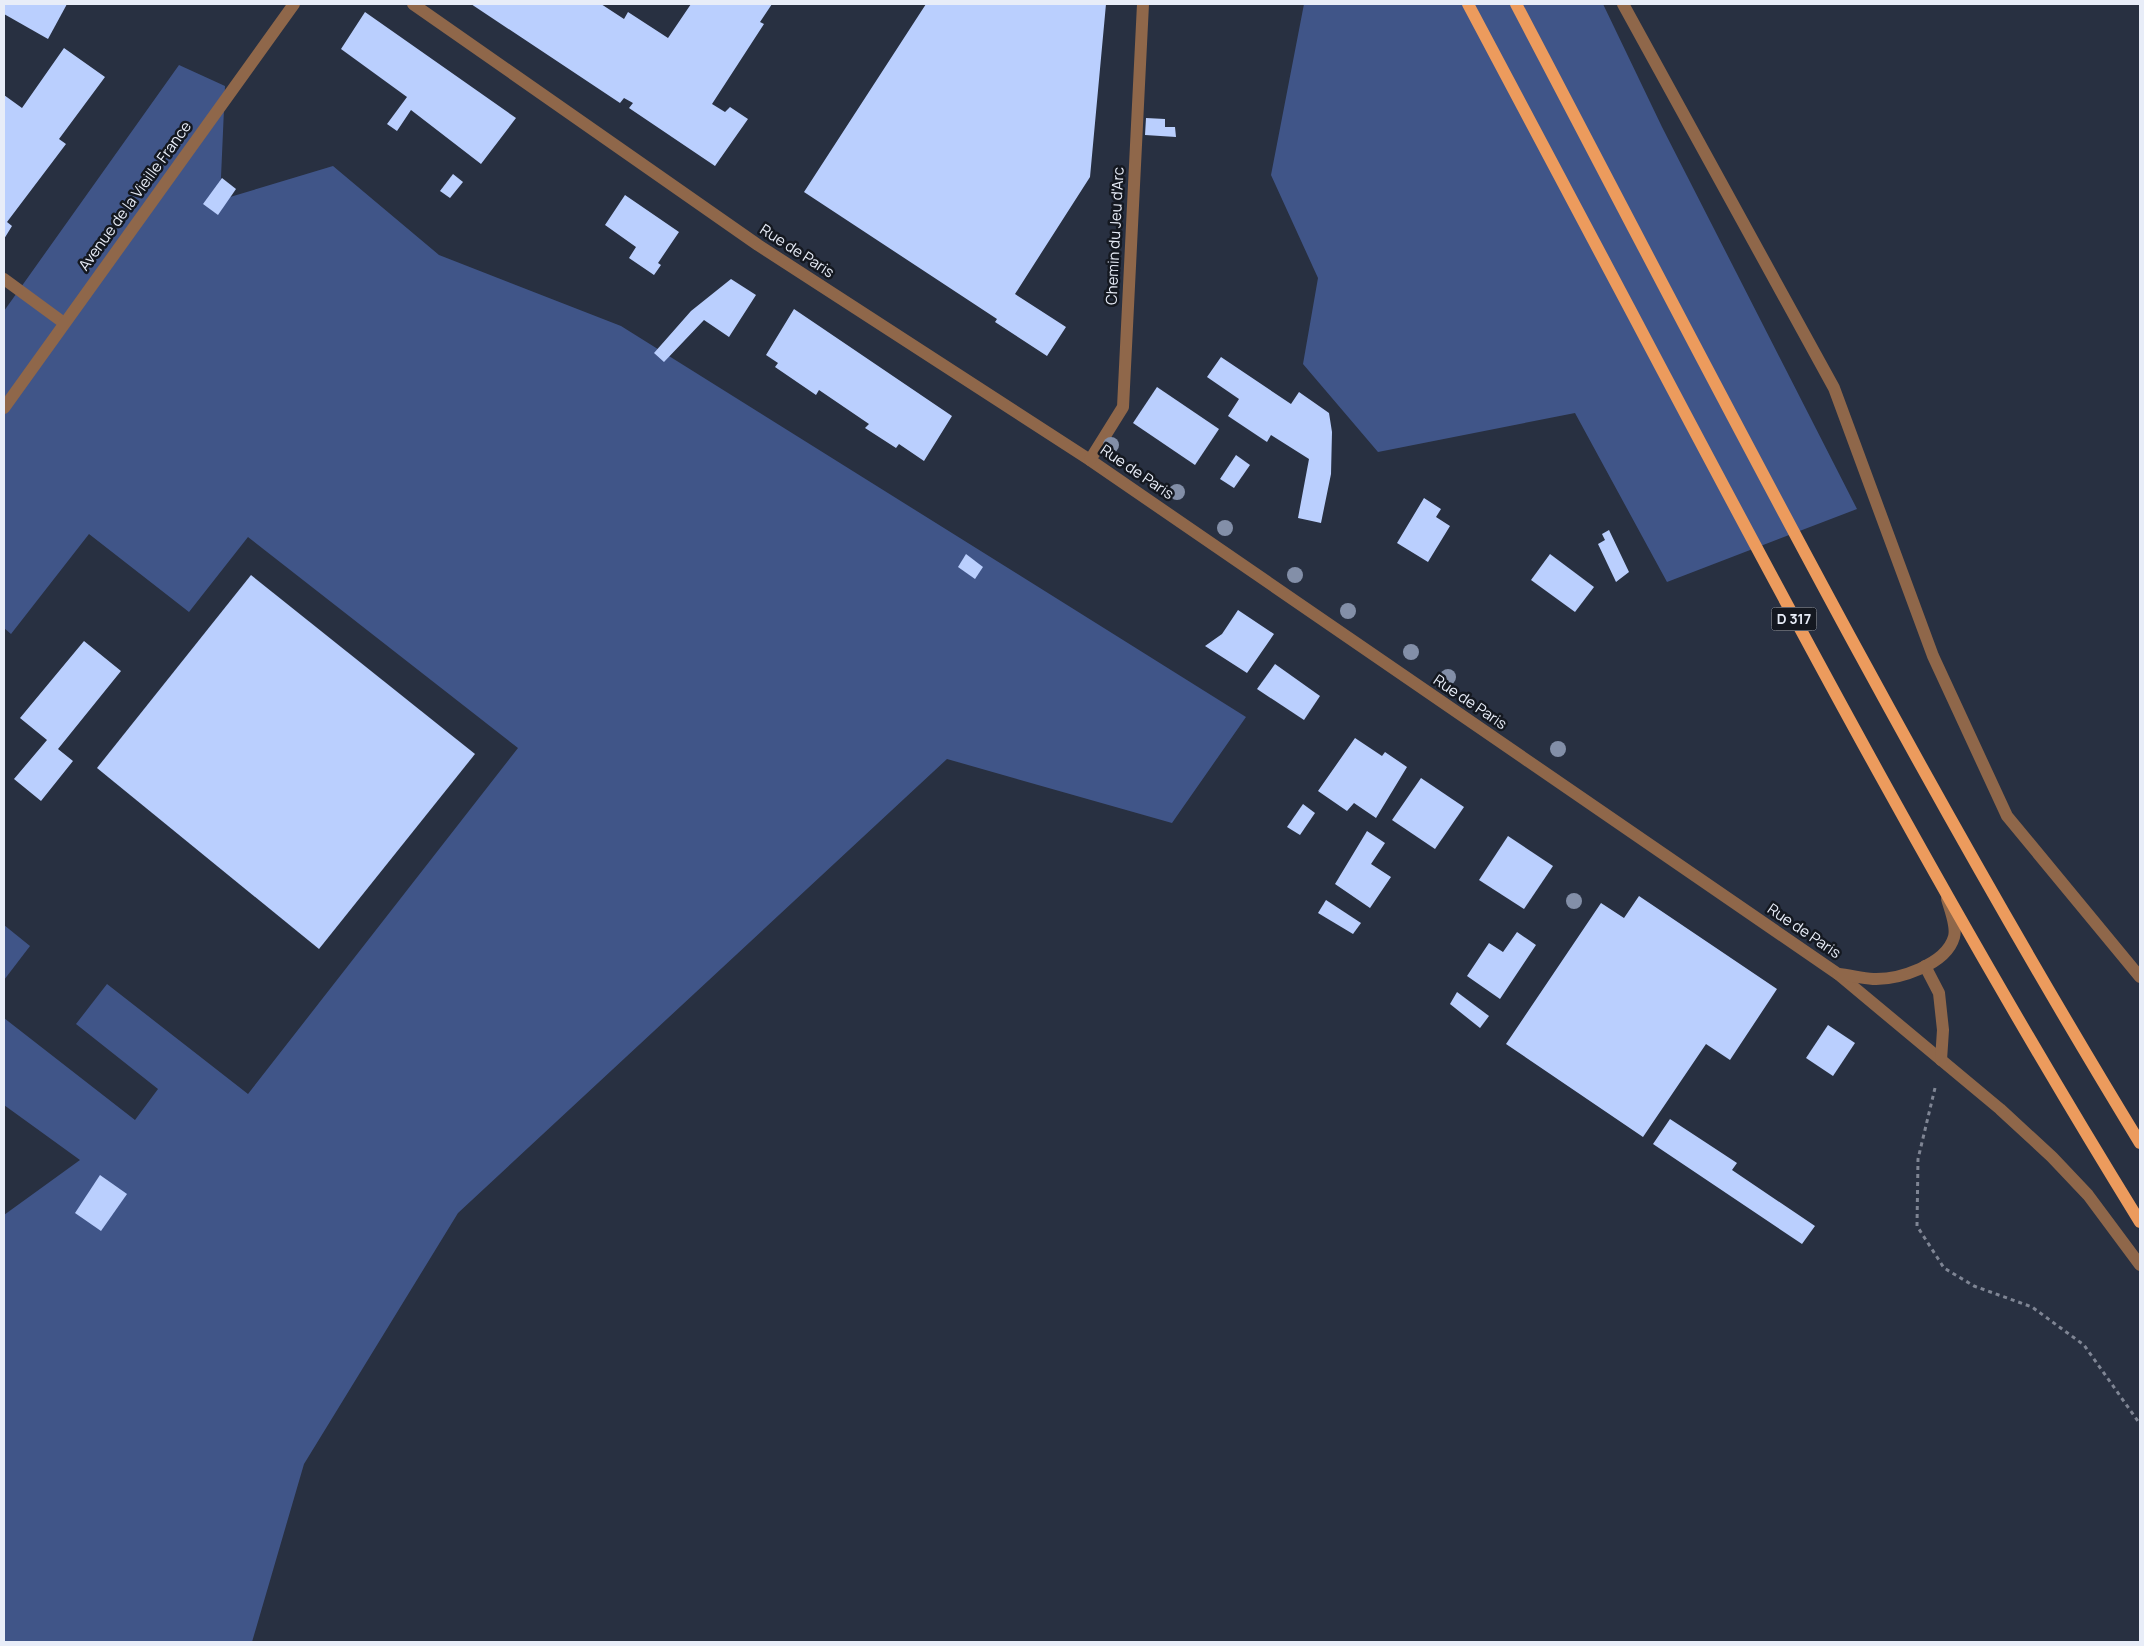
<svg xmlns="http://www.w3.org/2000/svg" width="2144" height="1646" viewBox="0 0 2144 1646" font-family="Manrope,sans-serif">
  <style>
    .forest { fill: #405588 }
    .building { fill: #bacffe }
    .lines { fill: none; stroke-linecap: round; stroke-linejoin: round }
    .path { stroke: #7f8594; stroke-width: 3; stroke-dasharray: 4 4; stroke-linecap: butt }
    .minor { stroke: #8f674a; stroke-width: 12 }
    .major { stroke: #ec9b5d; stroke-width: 12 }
    .tree { fill: #838fa8 }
    .labels { text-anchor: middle; stroke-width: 5; stroke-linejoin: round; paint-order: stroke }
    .shield { fill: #141820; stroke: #a8adb7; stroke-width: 1 }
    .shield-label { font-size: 14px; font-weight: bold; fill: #e8edf8 }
    .street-label { font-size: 15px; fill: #e8edf8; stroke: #141820 }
  </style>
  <rect width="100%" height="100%" fill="#283041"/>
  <g class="forest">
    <polygon points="1304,4 1603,4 1662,127 1857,509 1667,582 1575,413 1378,452 1303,364 1318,278 1271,175"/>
    <polygon points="179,65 225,86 220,200 333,166 439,255 621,326 1246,717 1172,823 947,759 458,1213 304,1464 252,1642 4,1642 4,1215 80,1160 4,1105 4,1018 135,1120 158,1089 76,1024 107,984 248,1094 518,748 248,537 189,612 89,534 11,634 4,628 4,311"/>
    <polygon points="4,925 30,946 4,980"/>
  </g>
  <g class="building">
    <polygon points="4,4 67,4 48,39 4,14"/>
    <polygon points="471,4 601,4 624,19 628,12 668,38 691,4 772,4 760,22 764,24 712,104 725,112 730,107 748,119 715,166 629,108 633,103 624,98 620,103"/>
    <polygon points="926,4 1106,4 1090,177 1015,294 1066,327 1047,356 995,322 997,319 804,192"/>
    <polygon points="365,12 516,118 481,164 411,110 397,131 387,124 407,97 341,49"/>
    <polygon points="64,48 105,77 59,139 66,144 7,222 12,226 4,239 4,95 22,108"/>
    <polygon points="1146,118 1165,119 1165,127 1175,127 1176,137 1145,135"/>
    <polygon points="453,174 463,182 450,198 440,191"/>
    <polygon points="222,178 236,189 218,215 203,204"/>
    <polygon points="625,195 679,232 658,263 661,265 654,275 629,258 636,247 605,225"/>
    <polygon points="731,279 756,295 729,337 704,320 664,362 654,353 691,311"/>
    <polygon points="794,309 952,416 924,461 899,444 896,448 865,428 869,424 819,390 816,395 775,367 778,363 766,355"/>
    <polygon points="1221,357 1291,404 1299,392 1329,413 1332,432 1331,474 1321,523 1298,518 1309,459 1271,435 1267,442 1228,416 1239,399 1207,377"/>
    <polygon points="1157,387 1219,429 1195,465 1133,423"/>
    <polygon points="1236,455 1250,465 1234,488 1220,479"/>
    <polygon points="1424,498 1441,509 1436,517 1450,526 1428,562 1397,543"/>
    <polygon points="1609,530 1629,572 1616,582 1598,544 1605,540 1602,534"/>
    <polygon points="966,554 983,567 975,579 958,567"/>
    <polygon points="1550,554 1594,587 1575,612 1531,580"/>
    <polygon points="251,575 475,754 319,949 97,768"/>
    <polygon points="1238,610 1274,634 1247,673 1205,646 1222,634"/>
    <polygon points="84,641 121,671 58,749 73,761 41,801 14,779 47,740 20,718"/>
    <polygon points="1275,664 1320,696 1304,720 1257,689"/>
    <polygon points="1355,738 1382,756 1385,752 1407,767 1376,818 1354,803 1347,811 1318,791"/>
    <polygon points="1421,778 1464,807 1435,849 1392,820"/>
    <polygon points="1303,804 1315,813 1300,835 1287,827"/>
    <polygon points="1367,831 1385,843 1371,864 1391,877 1370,908 1335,884"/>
    <polygon points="1508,836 1553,866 1524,909 1479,880"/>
    <polygon points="1639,896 1777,989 1730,1060 1706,1044 1643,1137 1506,1044 1601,903 1624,918"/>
    <polygon points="1326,900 1361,923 1353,934 1318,913"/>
    <polygon points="1517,932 1536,945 1500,999 1467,976 1489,943 1503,952"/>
    <polygon points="1457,992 1489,1016 1480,1028 1450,1004"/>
    <polygon points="1828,1025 1855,1043 1833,1076 1806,1058"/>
    <polygon points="1670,1119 1737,1163 1732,1170 1815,1226 1802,1244 1653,1144"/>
    <polygon points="100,1175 127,1194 101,1231 75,1213"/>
  </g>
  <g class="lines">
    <polyline class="path" points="1935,1088 1918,1159 1917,1226 1944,1268 1974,1286 2032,1307 2084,1345 2140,1424"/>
    <g class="minor">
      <polyline points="413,4 758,245 1090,460 1838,974 2000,1109 2052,1157 2088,1195 2140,1265"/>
      <polyline points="1623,4 1834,388 1933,656 2007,816 2140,977"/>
      <polyline points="4,279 64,323"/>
      <polyline points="4,408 294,4"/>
      <polyline points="1090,460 1123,407 1143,4"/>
      <polyline points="1925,966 1939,993 1943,1030 1941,1060"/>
      <path d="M1838,974C1849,975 1861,978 1873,979C1898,980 1946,965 1954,937C1957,926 1950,910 1947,899"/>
    </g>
    <g class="major">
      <path d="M1468,4C1522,107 1577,210 1632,313C1794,620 1957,926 2140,1222"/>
      <path d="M1516,4C1717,387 1914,773 2140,1143"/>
    </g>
  </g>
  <g class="tree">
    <circle cx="1111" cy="445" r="8"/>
    <circle cx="1177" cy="492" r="8"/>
    <circle cx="1225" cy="528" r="8"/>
    <circle cx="1295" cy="575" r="8"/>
    <circle cx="1348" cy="611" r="8"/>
    <circle cx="1411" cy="652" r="8"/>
    <circle cx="1448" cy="677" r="8"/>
    <circle cx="1558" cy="749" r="8"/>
    <circle cx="1574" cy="901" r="8"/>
  </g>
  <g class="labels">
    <rect class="shield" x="1771.5" y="607.5" width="45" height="23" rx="4"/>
    <g class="shield-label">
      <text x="1794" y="624">D 317</text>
    </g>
    <g class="street-label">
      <text transform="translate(135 196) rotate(-54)" y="5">Avenue de la Vieille France</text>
      <text transform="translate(1115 236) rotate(-87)" y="5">Chemin du Jeu d'Arc</text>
      <text transform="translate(797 251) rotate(33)" y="5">Rue de Paris</text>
      <text transform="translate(1137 472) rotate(34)" y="5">Rue de Paris</text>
      <text transform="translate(1470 702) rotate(34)" y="5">Rue de Paris</text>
      <text transform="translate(1804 931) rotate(34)" y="5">Rue de Paris</text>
    </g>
  </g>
  <rect width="2144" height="1646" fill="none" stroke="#e8edf8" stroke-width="10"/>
</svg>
